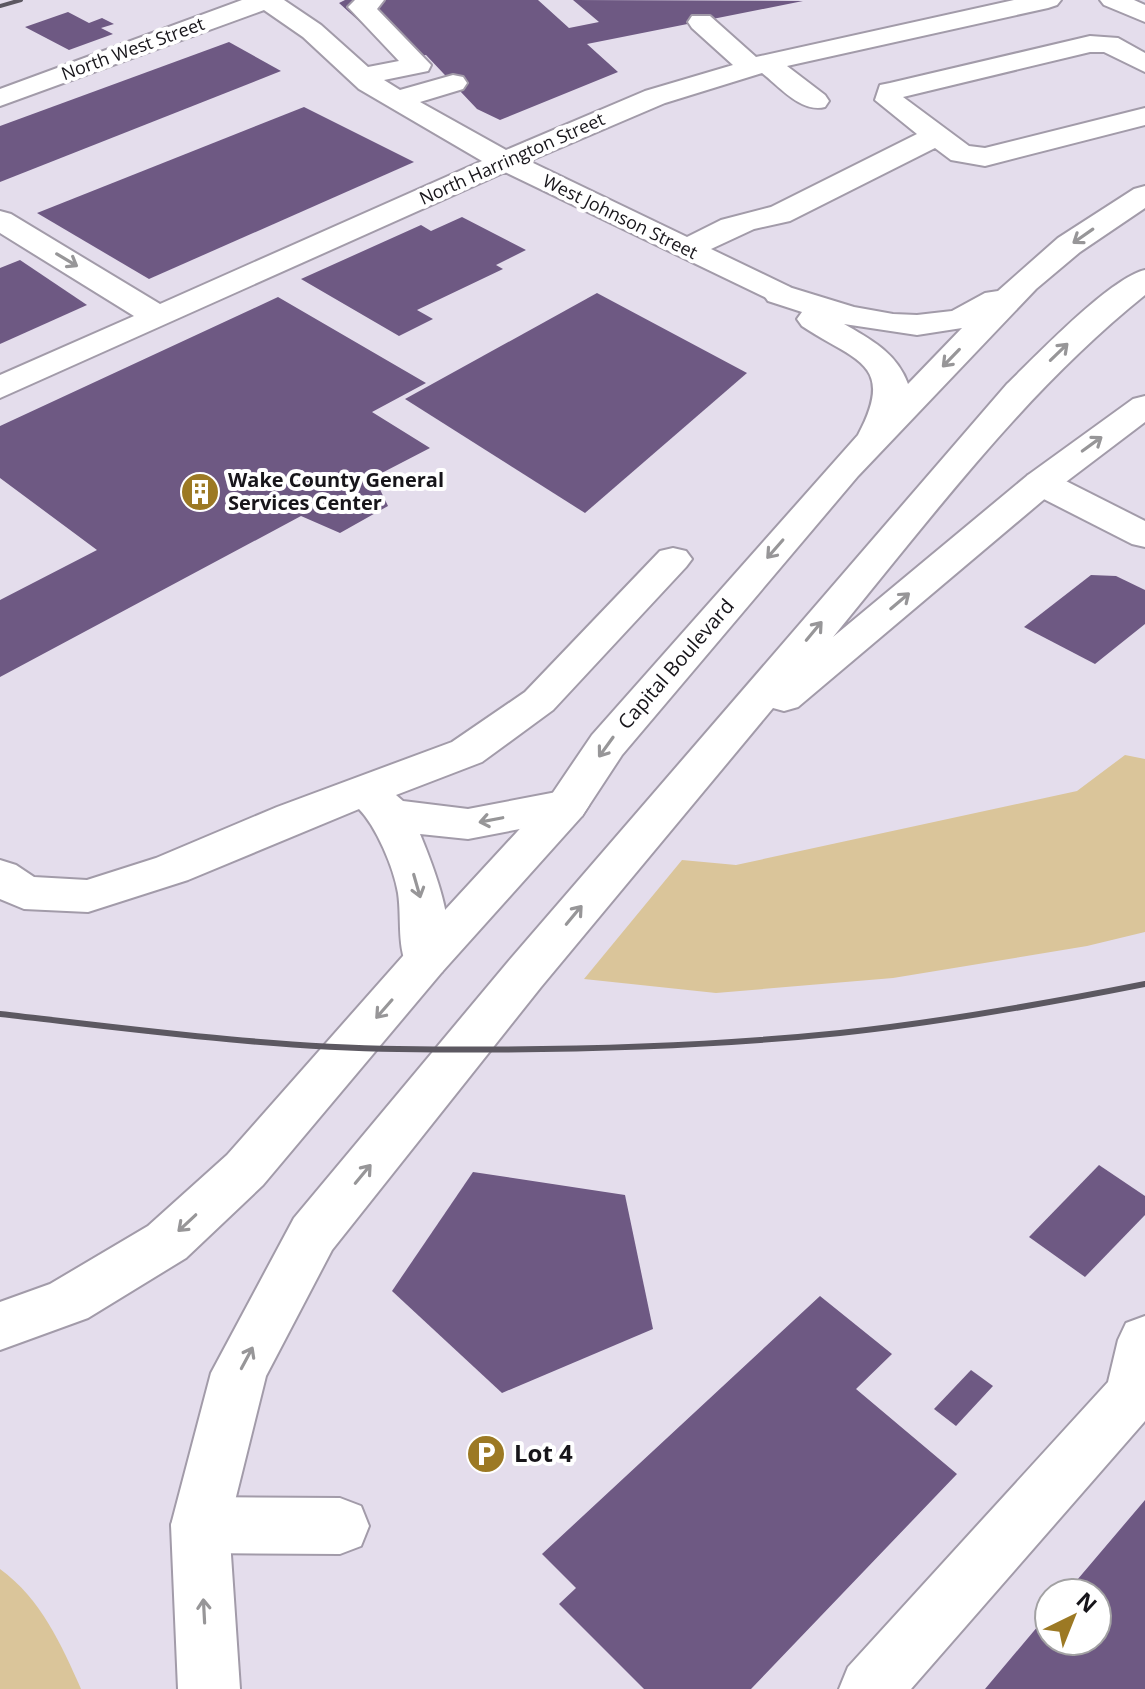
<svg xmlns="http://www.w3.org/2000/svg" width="1145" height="1689" viewBox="0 0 1145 1689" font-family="'Open Sans',sans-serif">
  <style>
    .green { fill: #dac59a }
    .building { fill: #6e5983 }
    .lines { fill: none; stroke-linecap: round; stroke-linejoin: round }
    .minor-casing { stroke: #a29ba9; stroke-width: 4 }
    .major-casing { stroke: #a29ba9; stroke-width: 4 }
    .minor { fill: #fff; fill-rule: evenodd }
    .major { fill: #fff; fill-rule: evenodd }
    .rail-far1 { stroke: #5c5861; stroke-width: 4 }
    .rail { stroke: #5c5861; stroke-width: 6 }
    .oneway { stroke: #979698 }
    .labels { text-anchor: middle; stroke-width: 8; stroke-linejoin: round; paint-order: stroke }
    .far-street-label { font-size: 18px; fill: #17151a; stroke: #fff }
    .poi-label { font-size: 20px; font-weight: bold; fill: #17151a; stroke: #fff; text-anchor: start }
    .street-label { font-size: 20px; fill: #17151a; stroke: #fff }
    .near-poi-label { font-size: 24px; font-weight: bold; fill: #17151a; stroke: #fff; text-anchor: start }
  </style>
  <rect width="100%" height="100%" fill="#e4ddec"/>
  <g class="green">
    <polygon points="1125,755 1145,759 1145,932 1087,946 893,978 716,993 584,979 682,860 736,865 1077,791"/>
    <path d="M0,1569C41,1599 61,1644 81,1689H0Z"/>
  </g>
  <g class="building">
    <polygon points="345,0 538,0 569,28 599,22 573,0 803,1 587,44 618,72 500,120 477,109 426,55 402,60 339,3"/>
    <polygon points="68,12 89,23 102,18 114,24 101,28 113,34 69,50 25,27"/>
    <polygon points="229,42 281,71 0,182 0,126"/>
    <polygon points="304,107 414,162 149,279 37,213"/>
    <polygon points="462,217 526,250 496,265 503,269 417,310 433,319 399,336 301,279 421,225 431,231"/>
    <polygon points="20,260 87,305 0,344 0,268"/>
    <polygon points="597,293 747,373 585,513 405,399"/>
    <polygon points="278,297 426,383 372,412 430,448 374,477 388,506 340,533 301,516 0,677 0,600 97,550 0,478 0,426"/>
    <polygon points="1091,575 1116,576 1145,590 1145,624 1095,664 1024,627"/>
    <polygon points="1099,1165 1145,1196 1145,1215 1085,1277 1029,1237"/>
    <polygon points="473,1172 625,1195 653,1329 502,1393 392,1291"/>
    <polygon points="820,1296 892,1354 856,1389 957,1474 751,1689 644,1689 559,1604 576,1588 542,1554"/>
    <polygon points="971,1370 993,1386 956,1426 934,1409"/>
    <polygon points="1145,1500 1145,1689 985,1689 1049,1613 1049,1641 1097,1641 1097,1593 1066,1593"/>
  </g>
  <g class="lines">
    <g class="minor-casing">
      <g id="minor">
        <path d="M242,0H284L321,25L368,67L399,61L348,7L355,0H384L377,9L431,65L428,71L384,80L400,90L453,75L463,77L467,83L463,89L420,102L506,150L645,91L733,65L692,28L688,22L692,16H710L756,57L1014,0H1061L1057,5L1048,8L787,66L825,95L829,101L825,107C801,113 780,87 762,73L665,103L529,161L687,237L721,220L771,207L917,134L875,100L880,85L890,83L1090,36L1118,38L1145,53V72L1104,52H1090L903,97L969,146L985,148L1145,108V125L985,166L951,160L935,148L790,221L754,229L711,249L790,287L795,294L790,301L779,304L505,172L0,398V375L134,316L0,233V211L11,214L160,304L482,161L359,89L303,37L264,10L0,106V89Z"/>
        <polygon points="1041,472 1054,475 1145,521 1145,547 1132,544 1028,491 1023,483 1028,475"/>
        <path d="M673,548L686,551L692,559L686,567L553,710L482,762L396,795L403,801L468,809L567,790L582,794L589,805L582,816L567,820L468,839L420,834C434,868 462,938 442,972L426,977L410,972C396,949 402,919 398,893C394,868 376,826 359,809L188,880L88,912L24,909L0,899V860L16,865L34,877L87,880L156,858L277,807L452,742L525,692L660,551Z"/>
        <polygon points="1145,1316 1145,1421 911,1689 839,1689 848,1667 1108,1382 1118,1340 1126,1323"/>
        <polygon points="200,1497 340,1498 361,1506 369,1526 361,1546 340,1554 200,1553 179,1545 171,1525 179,1505"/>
      </g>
    </g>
    <g class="major-casing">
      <g id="major">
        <polygon points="1100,0 1134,0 1145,5 1145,22 1104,5"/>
        <path d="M1145,186V208L1080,252L1036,289L858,476L622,755L582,816L442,972L263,1185L186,1258L88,1318L0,1350V1302L50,1284L148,1226L227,1155L410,948L552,794L592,735L858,435C897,362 854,361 802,326L797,319L802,312L768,301L763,294L768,287L779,284L854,307L893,314L917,315L952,311L985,293L998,291L1058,238L1134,189ZM844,324L917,335L962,328L908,384C897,353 870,339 844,324Z"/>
        <path d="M1145,270V295C1024,392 931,518 833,637L1028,475L1133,399L1145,396V422L1054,491L798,707L784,711L773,708L541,987L332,1250L266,1376L229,1525L240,1689H178L171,1525L211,1373L294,1218L507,963L1007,384C1036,356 1110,278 1145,270Z"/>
      </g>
    </g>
    <use href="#minor" class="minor"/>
    <use href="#major" class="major"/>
    <polyline class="rail-far1" points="0,6 21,0"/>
    <path class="rail" d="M0,1014C132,1029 265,1047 398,1049C545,1051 694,1048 840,1033C942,1022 1044,1004 1145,984"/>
  </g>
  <defs><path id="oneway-shaft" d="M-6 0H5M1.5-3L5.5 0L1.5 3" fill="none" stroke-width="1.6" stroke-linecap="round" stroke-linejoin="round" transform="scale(2)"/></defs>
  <g class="oneway">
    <use href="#oneway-shaft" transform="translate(1083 236) rotate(145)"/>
    <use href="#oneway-shaft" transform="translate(67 260) rotate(31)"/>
    <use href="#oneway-shaft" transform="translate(1059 352) rotate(-44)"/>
    <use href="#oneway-shaft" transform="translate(951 358) rotate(134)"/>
    <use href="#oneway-shaft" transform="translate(1092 444) rotate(-36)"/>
    <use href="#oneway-shaft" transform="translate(775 549) rotate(131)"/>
    <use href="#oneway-shaft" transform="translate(900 601) rotate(-40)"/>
    <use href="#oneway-shaft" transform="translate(814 631) rotate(-50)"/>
    <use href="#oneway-shaft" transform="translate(606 747) rotate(126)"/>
    <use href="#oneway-shaft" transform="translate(491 820) rotate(169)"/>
    <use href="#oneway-shaft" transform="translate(417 886) rotate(74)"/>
    <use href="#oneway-shaft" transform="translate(574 915) rotate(-50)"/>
    <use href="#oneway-shaft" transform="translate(384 1009) rotate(131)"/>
    <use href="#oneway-shaft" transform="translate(363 1174) rotate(-50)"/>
    <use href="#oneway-shaft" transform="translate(187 1223) rotate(137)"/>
    <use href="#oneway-shaft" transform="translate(247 1358) rotate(-62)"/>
    <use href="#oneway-shaft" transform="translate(204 1611) rotate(-93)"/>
  </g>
  <defs>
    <g id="building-disc" transform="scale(2)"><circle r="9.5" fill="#9c7924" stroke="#fff"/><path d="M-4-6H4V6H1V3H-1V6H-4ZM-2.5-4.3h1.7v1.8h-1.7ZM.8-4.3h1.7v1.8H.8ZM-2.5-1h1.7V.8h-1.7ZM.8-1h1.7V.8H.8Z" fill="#fff"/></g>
    <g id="parking-disc" transform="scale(2)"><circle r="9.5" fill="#9c7924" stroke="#fff"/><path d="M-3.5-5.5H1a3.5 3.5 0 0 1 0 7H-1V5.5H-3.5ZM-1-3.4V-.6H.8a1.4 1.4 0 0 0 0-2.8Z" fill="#fff"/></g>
  </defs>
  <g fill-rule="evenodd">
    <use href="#building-disc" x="200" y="492"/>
    <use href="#parking-disc" x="486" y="1454"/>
  </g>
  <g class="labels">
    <g class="far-street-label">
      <text transform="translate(133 49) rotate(-20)" y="6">North West Street</text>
      <text transform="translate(512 159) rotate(-24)" y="6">North Harrington Street</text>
      <text transform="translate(620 217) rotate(26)" y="6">West Johnson Street</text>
    </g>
    <g class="poi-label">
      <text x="228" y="487">Wake County General<tspan x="228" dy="23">Services Center</tspan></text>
    </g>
    <g class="street-label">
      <text transform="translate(676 664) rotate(-49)" y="7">Capital Boulevard</text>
    </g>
    <g class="near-poi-label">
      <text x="514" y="1462">Lot 4</text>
    </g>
  </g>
  <g transform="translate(1073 1617) rotate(43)"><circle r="38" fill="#ffffff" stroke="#a2a1a3" stroke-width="2"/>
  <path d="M0-6L14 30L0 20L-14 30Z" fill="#9c7924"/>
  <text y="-12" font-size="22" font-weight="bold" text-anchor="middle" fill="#17151a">N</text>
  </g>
</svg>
